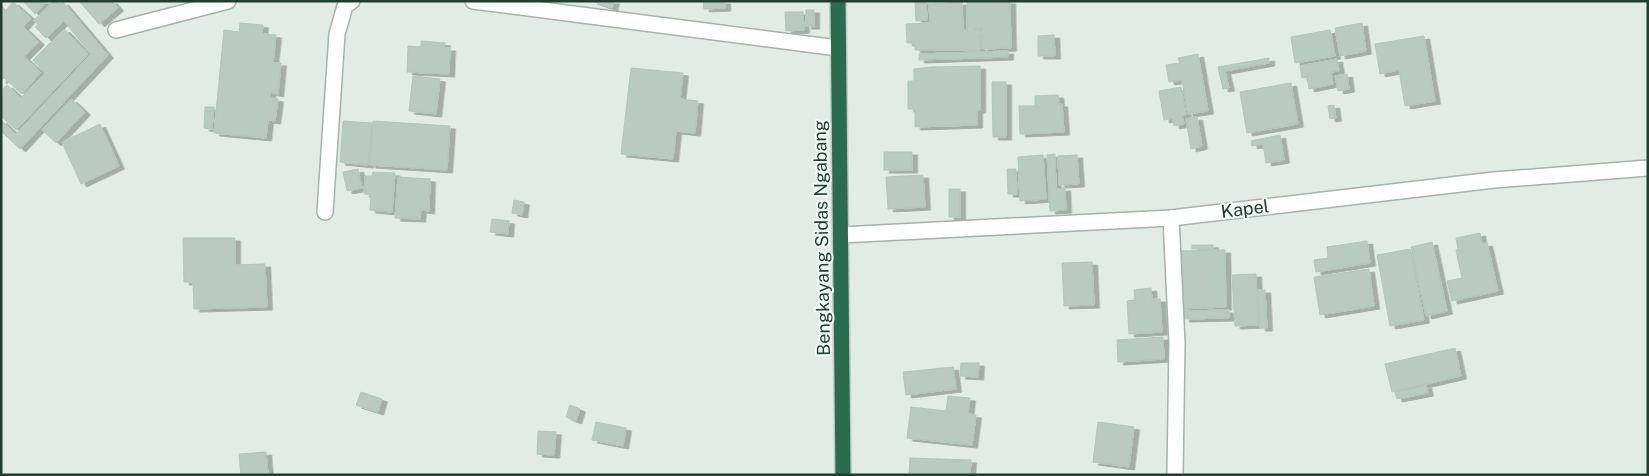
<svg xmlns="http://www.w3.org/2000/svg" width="1649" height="476" viewBox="0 0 1649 476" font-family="'Public Sans',sans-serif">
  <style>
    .building { fill: #b9cabf; stroke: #b2c6b9; filter: url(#shadow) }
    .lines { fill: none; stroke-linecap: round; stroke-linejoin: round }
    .minor-casing { stroke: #a3b4aa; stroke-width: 18 }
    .highway-casing { stroke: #c1c9c4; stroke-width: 18 }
    .minor { stroke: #fff; stroke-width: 15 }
    .highway { stroke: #2a6c4e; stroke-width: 15 }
    .labels { text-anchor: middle; stroke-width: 4; stroke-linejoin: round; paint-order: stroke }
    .street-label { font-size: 18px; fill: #203e2e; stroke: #f1f9f3 }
  </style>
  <defs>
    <filter id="shadow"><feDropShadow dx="5.5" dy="3" stdDeviation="0" flood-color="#0004"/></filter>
  </defs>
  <rect width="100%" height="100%" fill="#e0ece4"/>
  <g class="building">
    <polygon points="23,1 47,1 35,14"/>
    <polygon points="53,1 58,1 60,4 63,2 108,55 20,149 1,131 1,120 16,134 91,54 64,21 46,38 35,27 38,25 34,20"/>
    <polygon points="79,1 112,1 118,8 99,24"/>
    <polygon points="592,1 614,1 612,8"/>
    <polygon points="703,1 725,1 725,8 704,9"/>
    <polygon points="915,1 926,1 927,20 916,21"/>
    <polygon points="1010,1 1011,48 982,49 982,28 967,29 967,2"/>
    <polygon points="13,2 31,18 23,27 39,42 24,57 41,72 22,94 4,78 1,81 1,6 6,10"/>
    <polygon points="962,2 963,30 980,30 980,50 915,50 915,43 907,43 906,24 930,23 929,4"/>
    <rect x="806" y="10" width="8" height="16"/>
    <polygon points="785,12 803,12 804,30 786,31"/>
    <polygon points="240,23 263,25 262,34 276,35 273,63 281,63 278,94 270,92 270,98 278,99 275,121 268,120 266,138 214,133 224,30 239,32"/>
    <polygon points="1362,23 1366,51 1340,56 1335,28"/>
    <polygon points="64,29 88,54 16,130 1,116 1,91 7,85 21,98 45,73 33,60"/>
    <polygon points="1330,30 1335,56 1295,63 1291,37"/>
    <polygon points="1054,35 1055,56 1038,56 1038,36"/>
    <polygon points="1424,36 1435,101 1405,106 1399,70 1380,74 1375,44"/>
    <polygon points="421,41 445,43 444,48 450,48 449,74 407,72 408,46 421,47"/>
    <polygon points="1008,51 1008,57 919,60 919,54"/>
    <polygon points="1198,54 1208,111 1188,114 1182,80 1169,82 1166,65 1180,63 1178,58"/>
    <polygon points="1269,58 1269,63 1225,71 1229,88 1223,89 1218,67"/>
    <polygon points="1337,59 1339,71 1331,72 1333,84 1309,89 1307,77 1302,78 1300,66"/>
    <polygon points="980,66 980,110 977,110 977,125 915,127 915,109 908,109 908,81 914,81 914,69 931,67"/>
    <polygon points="631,68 683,73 680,99 698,101 695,133 676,131 673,159 621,154"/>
    <polygon points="1347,74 1349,89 1338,91 1335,76"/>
    <polygon points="413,76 440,79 436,114 409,111"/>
    <polygon points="992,82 1006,82 1006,137 993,137"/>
    <polygon points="1291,83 1298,124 1247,133 1240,92"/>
    <polygon points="1181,87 1186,115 1182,116 1184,124 1174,126 1173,118 1164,120 1159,91"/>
    <polygon points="1058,95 1059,104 1062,104 1064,132 1020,134 1019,106 1035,106 1035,96"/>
    <polygon points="71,99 85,112 56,143 42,130"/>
    <polygon points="1334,105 1336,118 1330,119 1328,106"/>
    <polygon points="205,107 214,107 212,129 204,128"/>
    <polygon points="1197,117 1202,146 1191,149 1186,119"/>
    <polygon points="343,121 372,123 368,165 340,162"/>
    <polygon points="373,121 450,126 447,170 370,165"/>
    <polygon points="100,124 119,166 81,184 62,142"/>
    <polygon points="1280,135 1284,160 1266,163 1263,144 1252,146 1251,141"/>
    <rect x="884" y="152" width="28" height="18"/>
    <polygon points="1055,154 1056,189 1065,188 1066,210 1050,211 1047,155"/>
    <polygon points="1043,155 1046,199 1020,201 1018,157"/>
    <polygon points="1077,155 1079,184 1059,185 1058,156"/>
    <polygon points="358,169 362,188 347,191 343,172"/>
    <polygon points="1007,169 1016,169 1017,194 1008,194"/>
    <polygon points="373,172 395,173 392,212 370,210 371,195 364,194 365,176 372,176"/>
    <polygon points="923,175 925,207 888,209 886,177"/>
    <polygon points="398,177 430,179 429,211 421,210 420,219 395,218"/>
    <rect x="949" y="189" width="11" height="28"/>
    <polygon points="514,200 524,202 522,215 512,213"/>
    <polygon points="492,219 509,221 508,234 490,232"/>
    <polygon points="1480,233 1482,244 1487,243 1498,291 1452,301 1447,281 1462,278 1456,250 1458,249 1456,238"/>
    <polygon points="183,238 235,238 235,265 265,264 267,307 194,309 193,282 184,282"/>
    <polygon points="1367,241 1370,263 1316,272 1314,260 1328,258 1327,247"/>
    <polygon points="1432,242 1447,311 1426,316 1411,247"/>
    <rect x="1192" y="245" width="21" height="4"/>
    <polygon points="1410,249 1424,320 1390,326 1377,255"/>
    <polygon points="1225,250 1226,307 1179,309 1177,251"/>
    <polygon points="1092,262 1094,305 1064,306 1062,263"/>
    <polygon points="1369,269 1374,306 1320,315 1314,277"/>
    <polygon points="1256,274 1258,325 1235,326 1232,275"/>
    <polygon points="1151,288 1152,299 1160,299 1162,332 1129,334 1127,301 1135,300 1134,290"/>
    <polygon points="1258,290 1265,290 1267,328 1260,328"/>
    <polygon points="1229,310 1229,318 1184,319 1184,311"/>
    <polygon points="1163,337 1164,359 1118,362 1117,340"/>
    <polygon points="1455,348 1461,376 1392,392 1385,364"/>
    <polygon points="961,363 979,363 978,377 960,376"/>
    <polygon points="953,367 956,389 906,395 903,372"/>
    <polygon points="1426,385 1428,393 1397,399 1395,392"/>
    <polygon points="361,392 382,399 378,412 356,405"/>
    <polygon points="948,396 970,398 968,414 976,415 972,445 907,438 911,407 946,411"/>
    <polygon points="570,405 580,409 576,421 566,417"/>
    <polygon points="596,422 626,428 623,446 592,440"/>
    <polygon points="1098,422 1134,427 1129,467 1093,462"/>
    <polygon points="538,431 556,432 554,455 537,454"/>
    <polygon points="266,452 268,475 241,475 239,454"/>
    <polygon points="910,458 971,460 970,475 909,475"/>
  </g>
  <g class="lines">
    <g class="minor-casing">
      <g id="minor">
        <polyline points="473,1 838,48"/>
        <polyline points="116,30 228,1"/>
        <polyline points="325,212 337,34 345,6 352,1"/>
        <polyline points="1171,218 1177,343 1175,475"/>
        <polyline points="841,235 1171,218 1494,180 1648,168"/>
      </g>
    </g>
    <g class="highway-casing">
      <polyline id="highway" points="838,1 843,475"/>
    </g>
    <use href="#minor" class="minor"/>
    <use href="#highway" class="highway"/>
  </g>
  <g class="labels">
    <g class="street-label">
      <text transform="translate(1245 209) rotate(-7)" y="6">Kapel</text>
      <text transform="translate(822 238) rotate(-91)" y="6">Bengkayang Sidas Ngabang</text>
    </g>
  </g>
  <rect width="1649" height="476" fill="none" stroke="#203e2e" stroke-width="5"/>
</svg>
